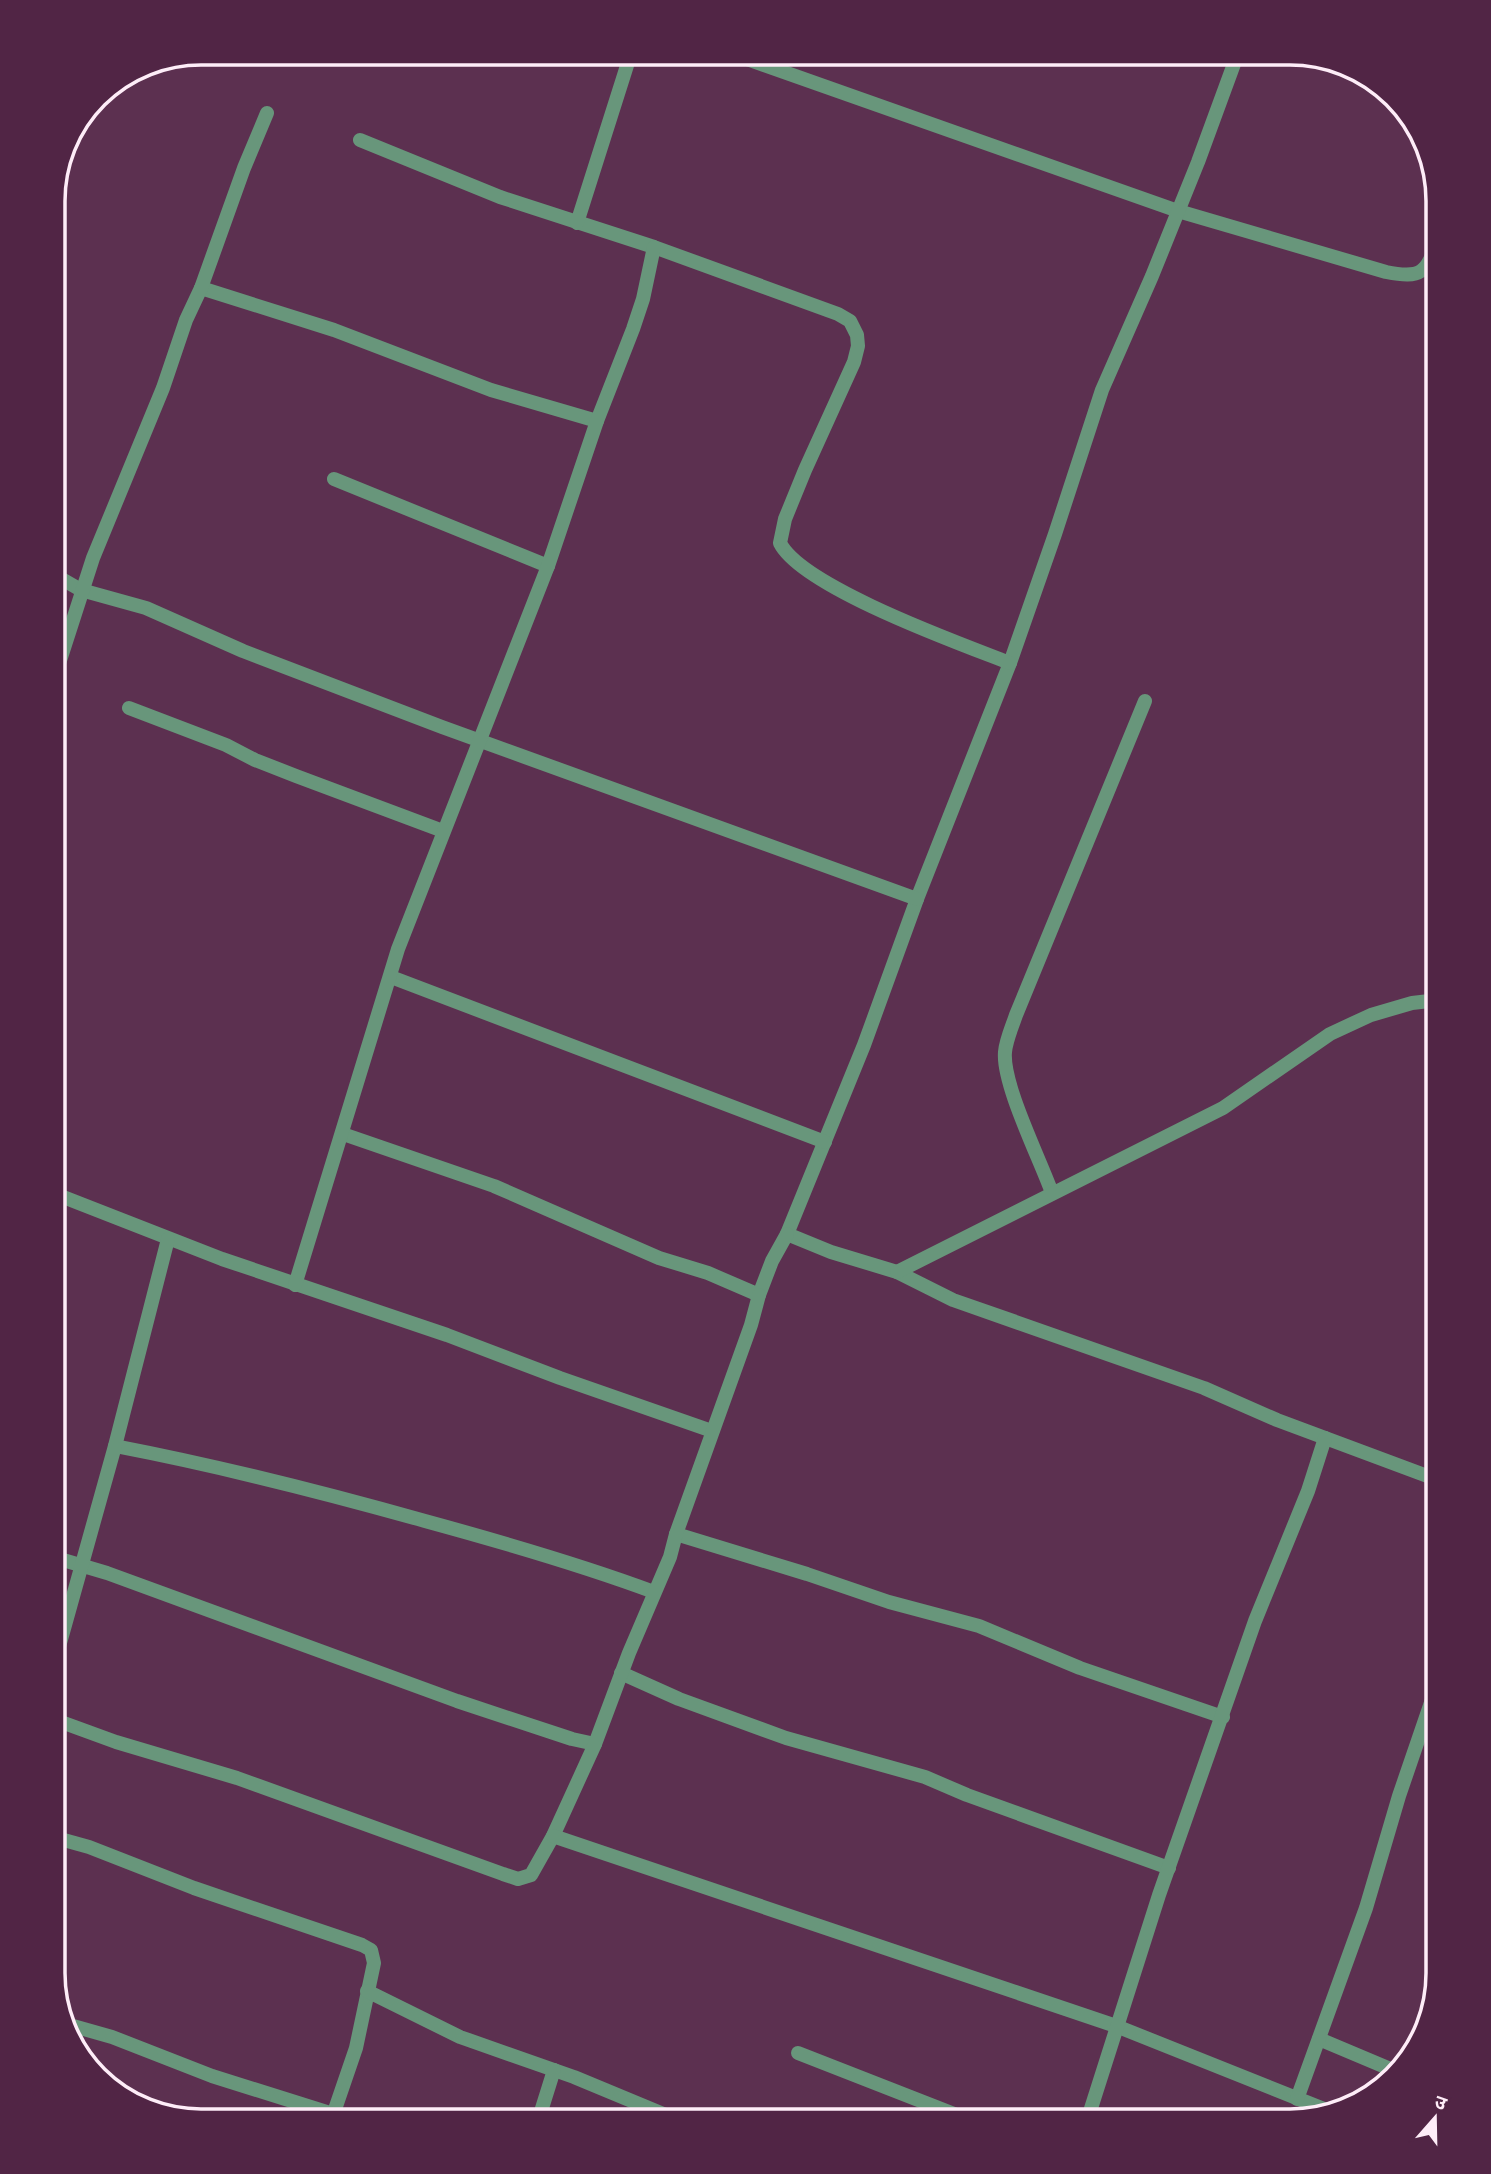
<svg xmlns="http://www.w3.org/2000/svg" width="1491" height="2174" viewBox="0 0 1491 2174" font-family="'Open Sans','Noto Sans Devanagari',sans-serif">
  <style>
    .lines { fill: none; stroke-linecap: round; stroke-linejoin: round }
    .minor { stroke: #68967b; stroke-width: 14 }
    .rim { fill: none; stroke: #feedf8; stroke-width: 3.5 }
  </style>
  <rect width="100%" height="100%" fill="#5c3050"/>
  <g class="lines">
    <g class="minor">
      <path d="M730,53L1178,211L1386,272C1422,279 1426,273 1438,240"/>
      <polyline points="1238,53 1198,162 1152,276 1102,390 1055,534 1010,663 917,899 864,1045 787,1234 831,1252 897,1272 953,1300 1204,1388 1277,1420 1438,1480"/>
      <path d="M360,140L500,197L654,247L838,314L850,321L857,335L858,346L854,362L805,470L785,519L780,543C802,587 961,644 1010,663"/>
      <polyline points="577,223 631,53"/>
      <polyline points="201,288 334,330 491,390 597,421"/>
      <polyline points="334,479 548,566"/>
      <polyline points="53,574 81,590 146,608 243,651 442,727 917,899"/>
      <polyline points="53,682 93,558 163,388 186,320 201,288 244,168 267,113"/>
      <polyline points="129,708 226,745 255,760 296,776 443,831"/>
      <polyline points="391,977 825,1142"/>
      <polyline points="343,1134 494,1186 659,1258 708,1273 759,1295 772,1261 787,1234"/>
      <polyline points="53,1193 222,1259 447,1335 560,1378 712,1431"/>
      <path d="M1052,1193C1040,1159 1002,1084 1005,1052C1006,1040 1012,1027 1016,1015L1145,701"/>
      <polyline points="897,1272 1223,1108 1330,1034 1371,1015 1412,1003 1438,1000"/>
      <polyline points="295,1285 398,949 548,566 597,421 633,329 643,299 654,247"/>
      <path d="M115,1446C219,1466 322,1492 425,1521C502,1542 579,1564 654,1592"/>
      <polyline points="676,1534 807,1574 889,1602 979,1626 1080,1668 1223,1717"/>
      <polyline points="53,1557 107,1573 457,1701 572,1739 595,1744"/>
      <polyline points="53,1668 115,1446 168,1239"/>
      <polyline points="621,1673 679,1699 786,1738 925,1777 967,1795 1169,1868"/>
      <polyline points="53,1719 116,1742 237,1778 503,1874 518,1879 531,1875 553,1836 595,1744 629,1653 670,1557 676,1534 751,1325 759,1295"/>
      <polyline points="553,1836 1116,2026 1329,2111"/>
      <polyline points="53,1837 89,1847 194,1888 362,1945 371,1950 374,1963 356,2048 331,2121"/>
      <polyline points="367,1991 460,2037 574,2077 680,2121"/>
      <polyline points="66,2024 112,2037 212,2076 333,2114"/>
      <polyline points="1319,2039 1395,2071"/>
      <polyline points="798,2053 972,2121"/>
      <polyline points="1297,2099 1366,1908 1399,1796 1438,1682"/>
      <polyline points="538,2121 554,2070"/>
      <polyline points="1087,2121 1159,1895 1255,1621 1308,1491 1325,1438"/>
    </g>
  </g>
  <path d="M0 0H1491V2174H0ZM201 65H1290A136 136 0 0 1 1426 201V1973A136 136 0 0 1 1290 2109H201A136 136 0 0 1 65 1973V201A136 136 0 0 1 201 65Z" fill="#512545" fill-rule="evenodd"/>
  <path class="rim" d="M201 65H1290A136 136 0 0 1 1426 201V1973A136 136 0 0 1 1290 2109H201A136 136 0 0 1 65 1973V201A136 136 0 0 1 201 65Z"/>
  <g transform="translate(1435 2118) rotate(20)" stroke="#512545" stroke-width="5" paint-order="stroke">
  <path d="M0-5L12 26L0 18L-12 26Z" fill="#feedf8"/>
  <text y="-10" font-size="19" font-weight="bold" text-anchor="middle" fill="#feedf8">उ</text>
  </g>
</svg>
